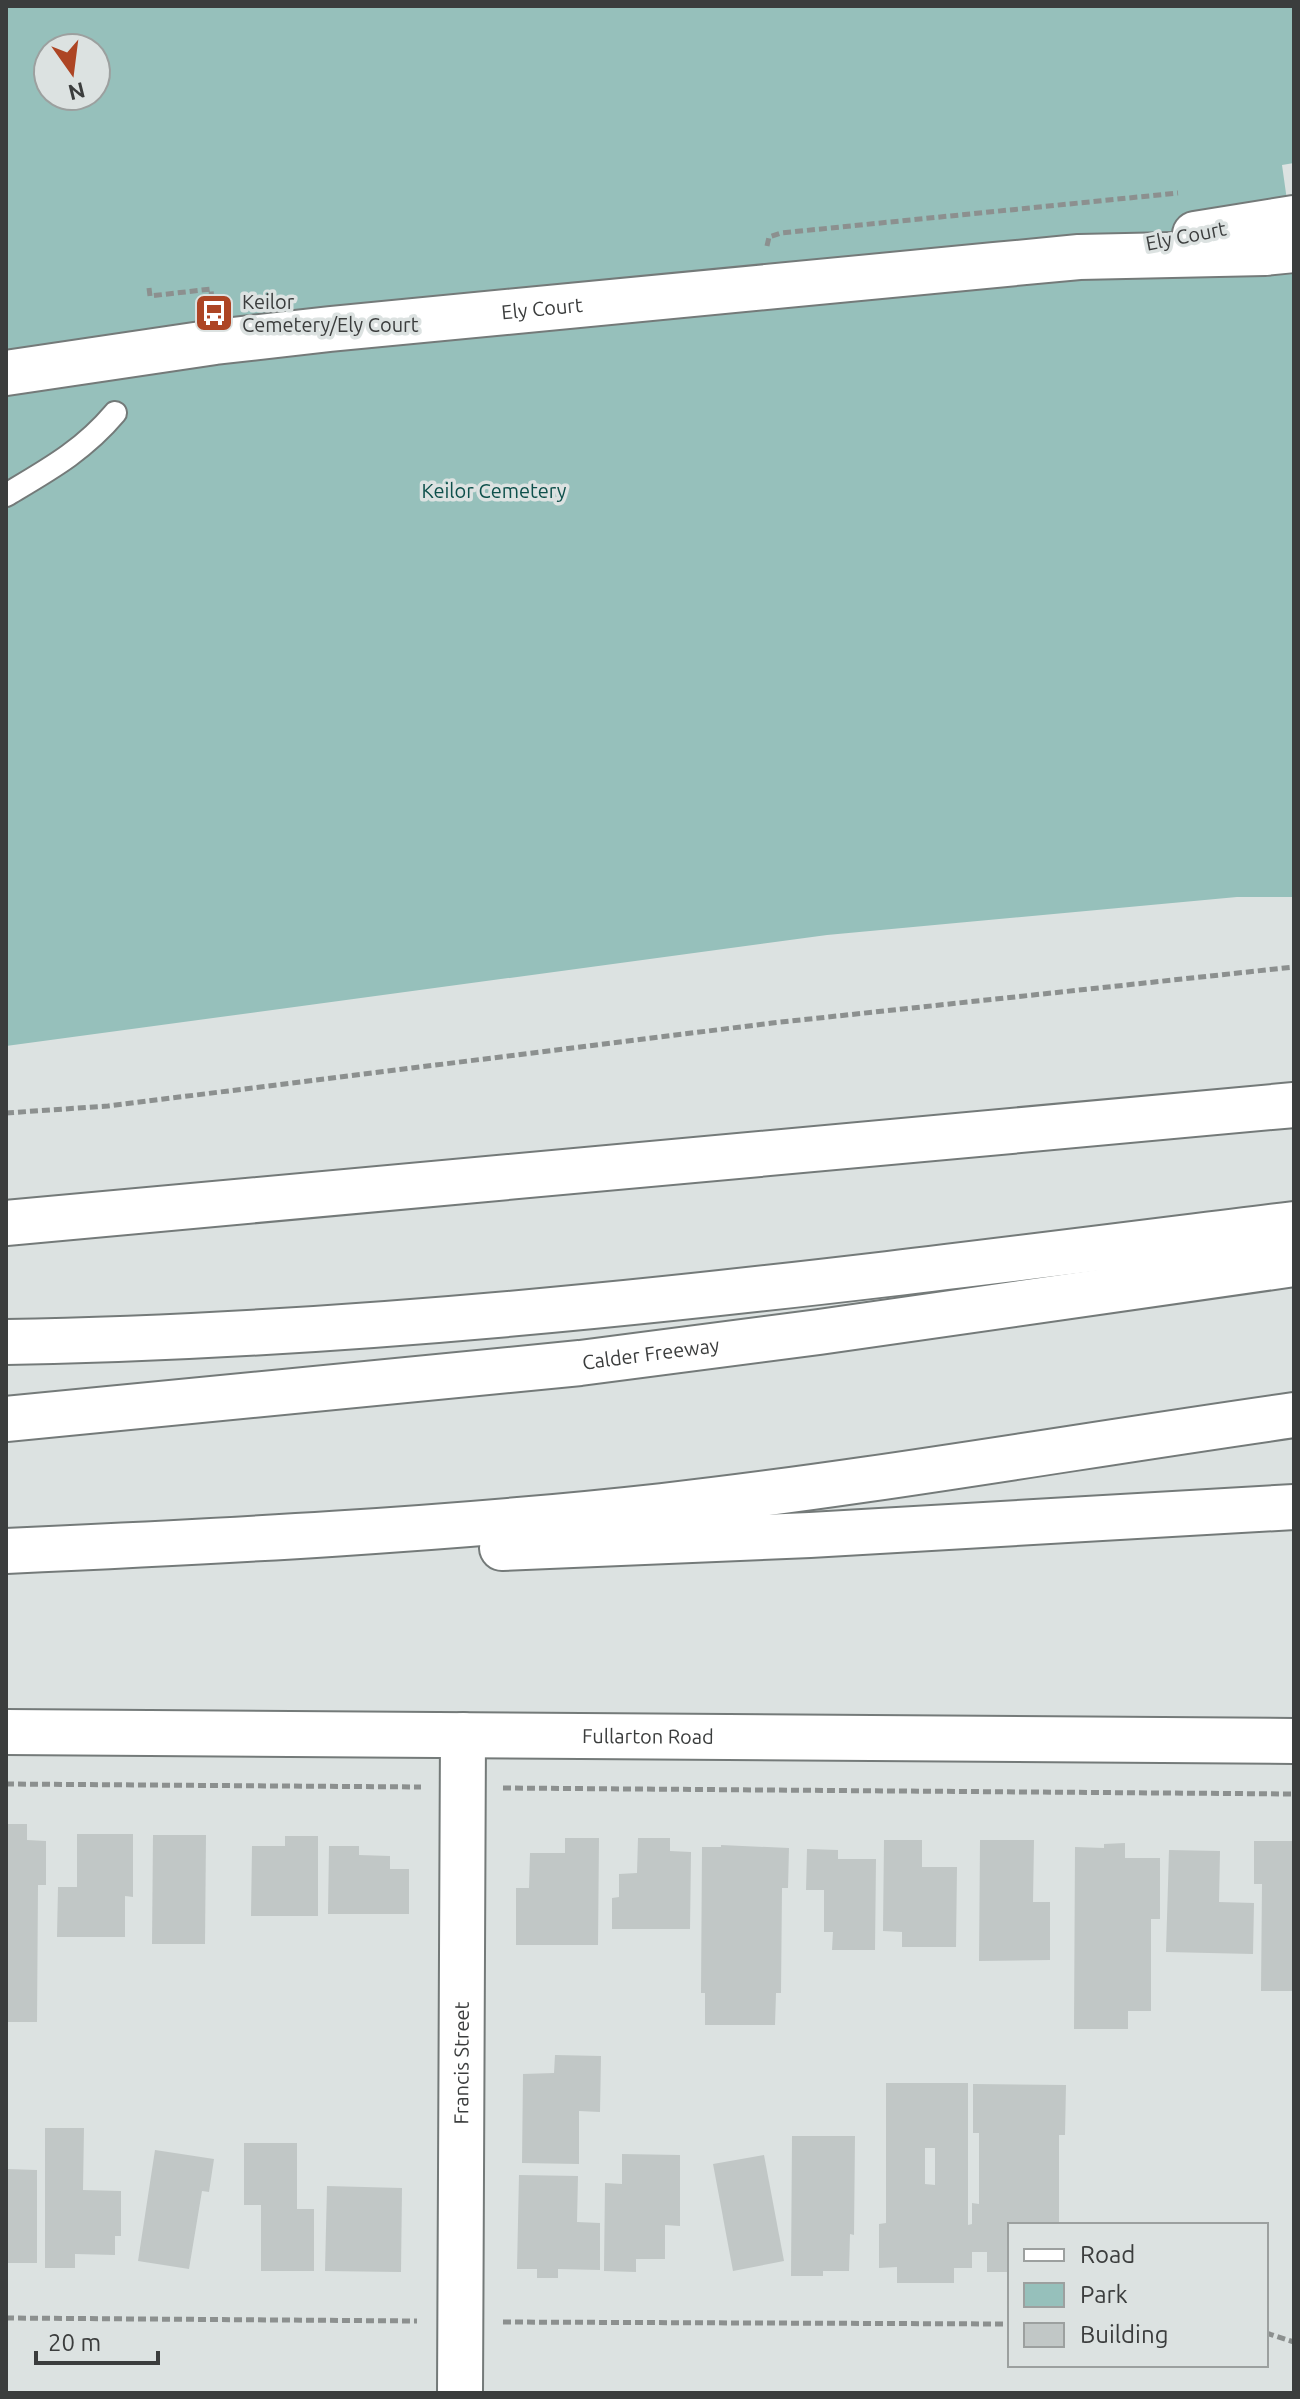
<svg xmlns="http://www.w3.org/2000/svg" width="1300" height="2399" viewBox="0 0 1300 2399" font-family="Ubuntu,sans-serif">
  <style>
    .green { fill: #96c0bb; fill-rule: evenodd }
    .building { fill: #c1c7c6; fill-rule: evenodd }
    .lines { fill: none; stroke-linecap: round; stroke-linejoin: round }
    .service-casing { stroke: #747a79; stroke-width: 26 }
    .minor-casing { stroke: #747a79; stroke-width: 48 }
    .secondary-casing { stroke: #747a79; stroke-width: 48 }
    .motorway-casing { stroke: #747a79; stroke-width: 48 }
    .path { stroke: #8c908f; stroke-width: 5; stroke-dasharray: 8 4; stroke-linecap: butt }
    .service { stroke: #fff; stroke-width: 22 }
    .minor { stroke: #fff; stroke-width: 44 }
    .secondary { stroke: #fff; stroke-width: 44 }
    .motorway { stroke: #fff; stroke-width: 44 }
    .labels { text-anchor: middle; stroke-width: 7; stroke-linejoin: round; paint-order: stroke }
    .street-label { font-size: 20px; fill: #3b3d3d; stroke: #dce2e1 }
    .poi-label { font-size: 20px; fill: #3b3d3d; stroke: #dce2e1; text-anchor: start }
    .park-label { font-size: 20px; fill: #0e504b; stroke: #dce2e1 }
  </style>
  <rect width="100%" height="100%" fill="#dce2e1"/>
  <path class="green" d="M6,6H1294V163L1282,165L1294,250V897H1237L827,935L6,1046ZM48,48H96V96H48Z"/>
  <g class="building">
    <polygon points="6,1824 27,1824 27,1840 46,1841 46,1885 38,1885 37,2022 6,2022"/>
    <polygon points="77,1834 133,1834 133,1897 125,1896 125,1937 57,1937 58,1887 77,1887"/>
    <polygon points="153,1835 206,1835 205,1944 152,1944"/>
    <polygon points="285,1836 318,1836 318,1916 251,1916 252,1846 285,1846"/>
    <polygon points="565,1838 599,1838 598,1945 516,1945 516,1888 529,1888 530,1853 565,1853"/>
    <polygon points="638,1838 670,1838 670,1851 691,1852 690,1929 612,1929 612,1898 619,1897 619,1874 637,1873"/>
    <polygon points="884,1840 922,1840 922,1867 957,1867 956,1947 902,1947 902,1932 883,1931"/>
    <polygon points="980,1840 1034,1840 1033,1902 1050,1902 1050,1960 979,1961"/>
    <polygon points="1254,1841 1294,1841 1294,1991 1261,1991 1262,1884 1254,1884"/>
    <polygon points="1125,1843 1125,1858 1160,1858 1160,1919 1151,1919 1151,2011 1128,2011 1128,2029 1074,2029 1075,1847 1104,1848 1104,1844"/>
    <polygon points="721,1845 789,1848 788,1888 782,1888 781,1993 776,1993 775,2025 705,2025 705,1993 701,1993 702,1847 721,1847"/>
    <polygon points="329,1846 359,1846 359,1855 390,1856 390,1869 409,1869 409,1914 328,1914"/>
    <polygon points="807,1849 838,1850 838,1859 876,1859 875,1950 832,1950 833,1932 824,1932 824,1890 806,1890"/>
    <polygon points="1169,1850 1220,1851 1219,1902 1254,1903 1253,1954 1166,1952"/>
    <polygon points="555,2055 601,2056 600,2112 579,2111 579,2164 522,2163 523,2074 554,2073"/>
    <path d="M886,2083H968V2225L972,2224V2203L979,2204V2133H973V2084L1066,2085L1065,2135H1059V2225H1010V2272H987V2252H972V2268H954V2283H897V2267L879,2268V2224L886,2223ZM925,2148H935V2185L925,2184Z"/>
    <polygon points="45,2128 84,2128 83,2190 121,2191 121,2236 115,2236 115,2255 75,2254 75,2268 45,2268"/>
    <polygon points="792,2136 855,2136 854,2235 850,2234 849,2271 823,2271 823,2276 791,2276"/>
    <polygon points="244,2143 297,2143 297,2209 314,2209 314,2271 261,2271 261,2205 244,2205"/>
    <polygon points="155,2150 214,2159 209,2192 202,2191 189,2269 138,2261"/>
    <polygon points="622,2154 680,2155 680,2226 665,2225 665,2259 636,2259 636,2272 604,2271 605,2183 622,2184"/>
    <polygon points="764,2155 784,2261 733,2271 713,2164"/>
    <polygon points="6,2169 37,2170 37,2263 6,2263"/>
    <polygon points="519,2175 578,2176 577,2222 600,2223 600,2270 558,2269 558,2278 537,2278 537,2269 517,2269"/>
    <polygon points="327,2186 402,2188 401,2272 325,2271"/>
  </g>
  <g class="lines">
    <g class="service-casing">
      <path id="service" d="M6,495C48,470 83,451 115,413"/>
    </g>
    <g class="minor-casing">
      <g id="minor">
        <polyline points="1195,234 1294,218"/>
        <path id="s1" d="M6,373L215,342L330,329L995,265L1079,257L1265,253L1294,250"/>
        <path id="s2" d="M460,2393L463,1735"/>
      </g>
    </g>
    <g class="secondary-casing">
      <g id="secondary">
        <path id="s3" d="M6,1732L1294,1741"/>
      </g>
    </g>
    <g class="motorway-casing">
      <g id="motorway">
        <polyline points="6,1223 1294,1105"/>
        <path d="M6,1342C438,1335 866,1277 1294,1224"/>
        <path id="s4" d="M6,1419L580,1363L819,1332L1294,1264"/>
        <polyline points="502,1548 810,1535 1294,1507"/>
        <path d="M6,1551C225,1541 444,1530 662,1506C874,1482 1083,1445 1294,1415"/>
      </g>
    </g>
    <g class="path">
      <polyline points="767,246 769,237 781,233 1178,193"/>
      <polyline points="149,288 150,296 211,289 212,302"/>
      <polyline points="6,1113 108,1106 772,1023 1294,967"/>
      <polyline points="6,1784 421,1787"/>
      <polyline points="503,1788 1294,1794"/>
      <polyline points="6,2318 417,2321"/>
      <polyline points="503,2322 1010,2324"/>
      <polyline points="1266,2333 1294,2342"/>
    </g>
    <use href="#service" class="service"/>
    <use href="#minor" class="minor"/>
    <use href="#secondary" class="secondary"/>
    <use href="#motorway" class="motorway"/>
  </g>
  <defs>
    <g id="bus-square" transform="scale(2)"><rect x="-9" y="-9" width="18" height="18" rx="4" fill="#ad4524" stroke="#dce2e1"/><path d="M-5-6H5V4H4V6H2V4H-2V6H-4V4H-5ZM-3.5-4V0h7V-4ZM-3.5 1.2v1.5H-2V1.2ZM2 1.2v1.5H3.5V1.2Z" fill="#fff"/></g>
  </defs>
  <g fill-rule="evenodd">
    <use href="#bus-square" x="214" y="313"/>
  </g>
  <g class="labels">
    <g class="street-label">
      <text transform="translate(1186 236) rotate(-11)" y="7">Ely Court</text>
      <text dy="7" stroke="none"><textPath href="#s1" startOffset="540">Ely Court</textPath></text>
      <text dy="7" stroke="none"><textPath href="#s4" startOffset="648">Calder Freeway</textPath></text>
      <text dy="7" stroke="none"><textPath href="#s3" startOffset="642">Fullarton Road</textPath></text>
      <text dy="7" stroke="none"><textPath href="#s2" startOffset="330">Francis Street</textPath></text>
    </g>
    <g class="poi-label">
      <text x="242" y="309">Keilor<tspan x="242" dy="23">Cemetery/Ely Court</tspan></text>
    </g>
    <g class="park-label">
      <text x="494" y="498">Keilor Cemetery</text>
    </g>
  </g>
  <rect width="1300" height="2399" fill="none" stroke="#3b3d3d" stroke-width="16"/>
  <rect x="1008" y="2223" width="260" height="144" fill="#dce2e1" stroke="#9ca09f" stroke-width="2"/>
  <rect x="1024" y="2249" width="40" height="12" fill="#ffffff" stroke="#9ca09f" stroke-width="2"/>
  <text x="1080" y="2263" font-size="24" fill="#3b3d3d">Road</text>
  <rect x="1024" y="2283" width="40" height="24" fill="#96c0bb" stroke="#9ca09f" stroke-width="2"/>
  <text x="1080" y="2303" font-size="24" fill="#3b3d3d">Park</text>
  <rect x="1024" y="2323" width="40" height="24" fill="#c1c7c6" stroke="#9ca09f" stroke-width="2"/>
  <text x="1080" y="2343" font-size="24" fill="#3b3d3d">Building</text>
  <g transform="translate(72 72) rotate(166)"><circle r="38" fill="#dce2e1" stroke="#9ca09f" stroke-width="2"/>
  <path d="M0-6L14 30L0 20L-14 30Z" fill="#ad4524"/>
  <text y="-12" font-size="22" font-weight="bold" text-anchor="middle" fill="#3b3d3d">N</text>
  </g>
  <path d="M36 2351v12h122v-12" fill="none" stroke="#3b3d3d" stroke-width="4"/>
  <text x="48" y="2351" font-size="24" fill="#3b3d3d" stroke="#dce2e1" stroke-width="6" paint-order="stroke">20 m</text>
</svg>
